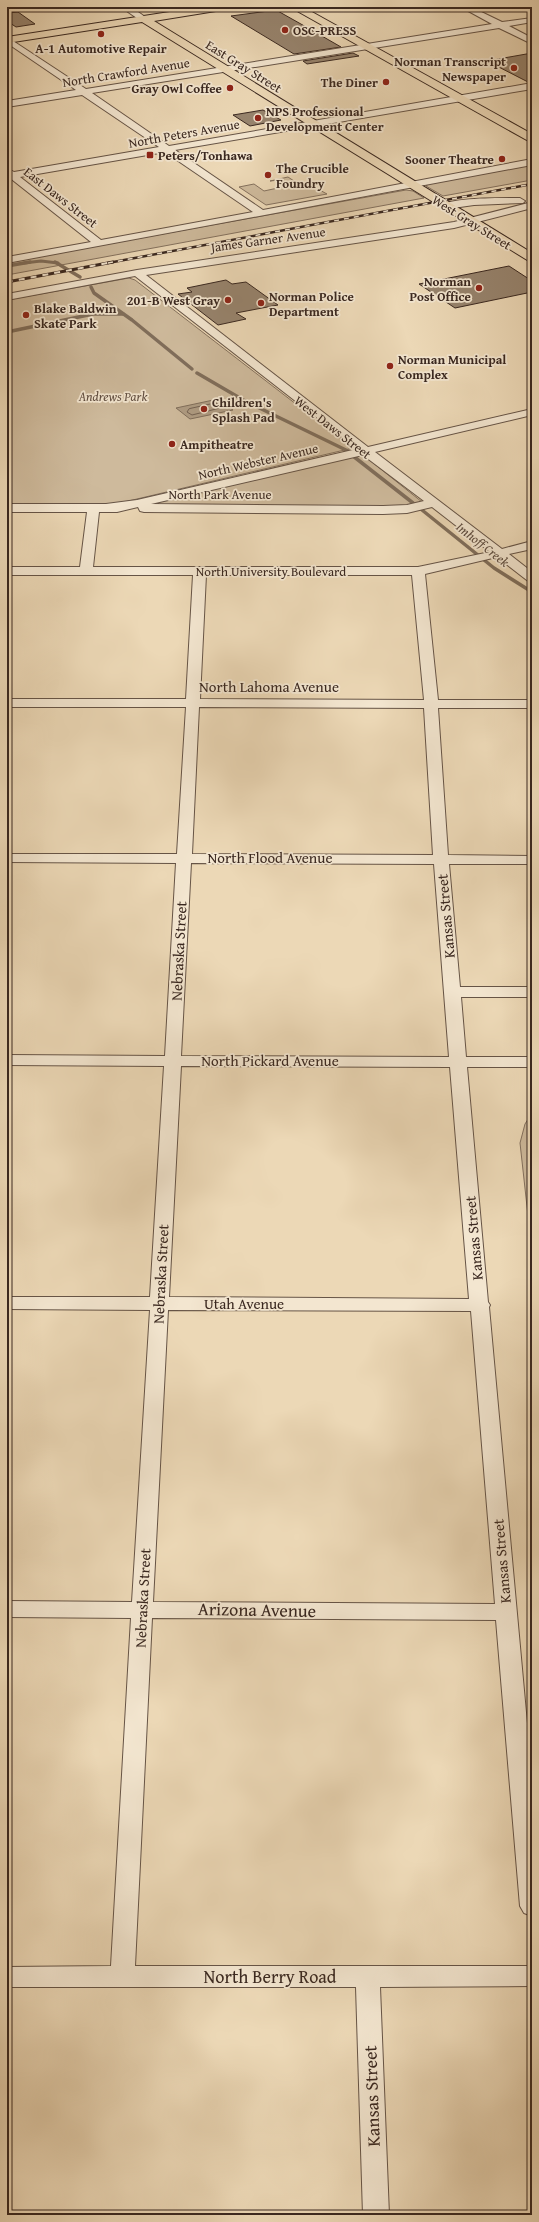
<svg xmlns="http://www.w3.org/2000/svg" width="539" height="2222" viewBox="0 0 539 2222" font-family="'Gentium Book Plus',serif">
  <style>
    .green { fill: #ceba9c; stroke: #84715e }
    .water { fill: #af9c83; stroke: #806e5b }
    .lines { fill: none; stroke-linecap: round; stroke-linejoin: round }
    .shore { stroke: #746252; stroke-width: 1 }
    .stream-far1 { stroke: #806e5b; stroke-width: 3 }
    .stream { stroke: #806e5b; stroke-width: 3.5 }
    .building { fill: #97846e; stroke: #3a2820 }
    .minor-casing { stroke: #665446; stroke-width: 2 }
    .major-casing { stroke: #3a2820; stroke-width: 2 }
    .minor { fill: #f3e6d0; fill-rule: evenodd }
    .major { fill: #ecd8b6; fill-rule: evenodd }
    .rail-far1-casing { stroke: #3a2820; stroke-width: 2.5 }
    .rail-casing { stroke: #3a2820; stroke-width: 3 }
    .rail-far1 { stroke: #f3e6d0; stroke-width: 1.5; stroke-dasharray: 5; stroke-linecap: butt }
    .rail { stroke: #f3e6d0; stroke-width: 2; stroke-dasharray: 6; stroke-linecap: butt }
    .poi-dot { fill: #8f2418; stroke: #f3e6d0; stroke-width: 1.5 }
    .labels { text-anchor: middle; stroke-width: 3.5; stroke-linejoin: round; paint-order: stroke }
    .far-poi-label { font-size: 13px; font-weight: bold; fill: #3a2820; stroke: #f3e6d0; text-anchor: start }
    .far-street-label { font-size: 13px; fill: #3a2820; stroke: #f3e6d0 }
    .far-park-label { font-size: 13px; font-style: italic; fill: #5f4c3f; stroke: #f3e6d0 }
    .far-water-label { font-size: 13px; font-style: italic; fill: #5d4b3e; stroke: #f3e6d0 }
    .street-label { font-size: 15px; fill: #3a2820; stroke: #f3e6d0 }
    .near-street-label { font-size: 18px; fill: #3a2820; stroke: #f3e6d0 }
  </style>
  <rect width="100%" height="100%" fill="#ecd8b6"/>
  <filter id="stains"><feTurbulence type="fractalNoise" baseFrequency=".005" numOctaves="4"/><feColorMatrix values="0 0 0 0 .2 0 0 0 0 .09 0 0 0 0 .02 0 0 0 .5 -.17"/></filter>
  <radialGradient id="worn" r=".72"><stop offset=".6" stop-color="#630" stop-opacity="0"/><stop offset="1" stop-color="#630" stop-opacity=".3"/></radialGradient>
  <g class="green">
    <polygon points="532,164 532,180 443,196 426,186 430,183"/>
    <polygon points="288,177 306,189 316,188 327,194 266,205 239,187 254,184 264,191 287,186 279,180 270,181"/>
    <polygon points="406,190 413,191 424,198 7,275 7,262"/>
    <polygon points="129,278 135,280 353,448 120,503 92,505 7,505 7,300"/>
    <polygon points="362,454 422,502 400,507 155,505 153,503"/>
    <polygon points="532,1113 532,1252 520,1143 525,1124"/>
  </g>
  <polygon class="water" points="218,399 233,410 190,419 176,408"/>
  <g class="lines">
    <polygon class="shore" points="216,403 221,406 220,408 192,415 187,412 189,409"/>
    <polyline class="stream-far1" points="24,263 41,261 58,263"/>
    <g class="stream">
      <polyline points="55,262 80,277"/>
      <polyline points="7,266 30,262"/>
      <polyline points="91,287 94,293 132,320 192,369"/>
      <polyline points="7,332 93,314 123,314"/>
      <polyline points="197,373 245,401 348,451"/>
      <polyline points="353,456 413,503"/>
      <polyline points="422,510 494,568 532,592"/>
    </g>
  </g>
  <g class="building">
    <polygon points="276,10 308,28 341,47 294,54 231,16"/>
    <polygon points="18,12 35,24 16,27 7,21 7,13"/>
    <polygon points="353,53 359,56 307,64 303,61"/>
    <polygon points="532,53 532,82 528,82 487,61"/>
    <polygon points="263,110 281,120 250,126 233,115"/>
    <polygon points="509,266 532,281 532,292 455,308 419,284"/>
    <polygon points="226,280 232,284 246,282 278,305 236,313 246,319 218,325 178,294 192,292 187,288"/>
  </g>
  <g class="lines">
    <g class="minor-casing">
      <g id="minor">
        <polygon points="121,7 131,7 148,19 141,21"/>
        <path d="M461,7H471L502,22L532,18V22L509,26L532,38V44L499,28L92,93L169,146L532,83V89L175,150L263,210L532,159V165L7,263V257L91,242L10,178L7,179V168L14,172L159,147L82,95L7,107V101L76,90L7,43V37L86,89L492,24ZM165,152L253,212L101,240L20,177Z"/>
        <path d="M520,198L525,201L523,203L474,205L446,209L441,206C449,197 506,198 520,198Z"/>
        <path d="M532,202V208L454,228L146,275L368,447L532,409V415L375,452L502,549L532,541V549L509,554L532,572V582L528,581L497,557L425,574L438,700H532V708H438L448,855L532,856V864H449L460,987H532V997H461L466,1057H532V1067H467L488,1302L490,1305L489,1307L532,1778V1916L524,1913L520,1906L496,1620L152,1618L135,1966H532V1986L380,1987L389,2215H363L356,1987H7V1967L111,1966L131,1618L7,1617V1601L132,1602L150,1310L7,1309V1297H150L164,1066L7,1065V1055L165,1056L176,863L7,862V854H177L186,707H7V699H186L193,575H7V567H80L87,512H7V504H106L137,500L357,449L135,276L7,300V294L137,270L454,222ZM363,455L424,501L407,505L383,506L151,504ZM138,507L140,511L144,512L383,514L407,513L432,507L490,552L418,567H93L99,512H117ZM206,575H412L424,700L200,699ZM199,707L424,708L433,855L192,854ZM191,863L434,864L449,1057L181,1056ZM181,1066L450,1067L469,1299L169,1297ZM168,1310L471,1311L495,1604L153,1602Z"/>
      </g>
    </g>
    <g class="major-casing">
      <g id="major">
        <polygon points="202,7 227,7 222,10 154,21 532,253 532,263 142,22 7,43 7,37"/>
        <polygon points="290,7 303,7 532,134 532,143"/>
      </g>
    </g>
    <use href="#minor" class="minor"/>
    <use href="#major" class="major"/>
    <g class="rail-far1-casing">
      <polyline id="rail-far1" points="108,263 532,184"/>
    </g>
    <g class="rail-casing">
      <polyline id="rail" points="7,282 113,262"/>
    </g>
    <use href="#rail-far1" class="rail-far1"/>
    <use href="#rail" class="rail"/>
  </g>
  <g class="poi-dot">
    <circle cx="285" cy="30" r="4"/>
    <circle cx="101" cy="34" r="4"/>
    <circle cx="514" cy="68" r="4"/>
    <circle cx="386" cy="82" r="4"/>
    <circle cx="230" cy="88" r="4"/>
    <circle cx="258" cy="118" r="4"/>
    <rect x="146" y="151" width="8" height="8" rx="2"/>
    <circle cx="502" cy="159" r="4"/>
    <circle cx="268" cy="175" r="4"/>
    <circle cx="479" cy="288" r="4"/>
    <circle cx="228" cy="300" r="4"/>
    <circle cx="261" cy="303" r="4"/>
    <circle cx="26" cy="315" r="4"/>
    <circle cx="390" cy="366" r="4"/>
    <circle cx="204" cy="409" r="4"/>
    <circle cx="172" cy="444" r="4"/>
  </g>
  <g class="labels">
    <g class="far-poi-label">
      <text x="293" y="35">OSC-PRESS</text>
      <text x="101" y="53" text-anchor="middle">A-1 Automotive Repair</text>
      <text x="506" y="66" text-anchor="end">Norman Transcript<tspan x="506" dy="15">Newspaper</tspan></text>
      <text x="378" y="87" text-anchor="end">The Diner</text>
      <text x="222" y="93" text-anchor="end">Gray Owl Coffee</text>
      <text x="266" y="116">NPS Professional<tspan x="266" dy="15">Development Center</tspan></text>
      <text x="158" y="160">Peters/Tonhawa</text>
      <text x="494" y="164" text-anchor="end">Sooner Theatre</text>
      <text x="276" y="173">The Crucible<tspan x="276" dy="15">Foundry</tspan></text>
      <text x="471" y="286" text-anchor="end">Norman<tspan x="471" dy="15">Post Office</tspan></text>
      <text x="269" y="301">Norman Police<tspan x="269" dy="15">Department</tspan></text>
      <text x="220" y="305" text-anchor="end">201-B West Gray</text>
      <text x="34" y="313">Blake Baldwin<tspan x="34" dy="15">Skate Park</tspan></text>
      <text x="398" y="364">Norman Municipal<tspan x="398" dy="15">Complex</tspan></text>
      <text x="212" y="407">Children's<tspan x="212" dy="15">Splash Pad</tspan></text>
      <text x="180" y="449">Ampitheatre</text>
    </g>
    <g class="far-street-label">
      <text transform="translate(244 66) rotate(32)" y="5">East Gray Street</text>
      <text transform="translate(126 72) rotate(-9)" y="5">North Crawford Avenue</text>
      <text transform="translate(184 133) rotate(-10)" y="5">North Peters Avenue</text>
      <text transform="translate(61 197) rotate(38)" y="5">East Daws Street</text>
      <text transform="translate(472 222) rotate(32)" y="5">West Gray Street</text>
      <text transform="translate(268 239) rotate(-8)" y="5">James Garner Avenue</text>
      <text transform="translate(333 427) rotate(38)" y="5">West Daws Street</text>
      <text transform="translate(258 461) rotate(-13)" y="5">North Webster Avenue</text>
      <text x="220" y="499">North Park Avenue</text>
      <text x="271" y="576">North University Boulevard</text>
    </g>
    <g class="far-park-label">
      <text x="113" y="401">Andrews Park</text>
    </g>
    <g class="far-water-label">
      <text transform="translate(483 544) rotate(38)" y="5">Imhoff Creek</text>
    </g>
    <g class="street-label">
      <text x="269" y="692">North Lahoma Avenue</text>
      <text x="270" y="863">North Flood Avenue</text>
      <text transform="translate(446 916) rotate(-95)" y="5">Kansas Street</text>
      <text transform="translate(179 951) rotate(-87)" y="5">Nebraska Street</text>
      <text x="270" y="1066">North Pickard Avenue</text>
      <text transform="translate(474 1238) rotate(-95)" y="5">Kansas Street</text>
      <text transform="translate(161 1274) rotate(-87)" y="5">Nebraska Street</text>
      <text x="244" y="1309">Utah Avenue</text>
      <text transform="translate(502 1561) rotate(-95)" y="5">Kansas Street</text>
      <text transform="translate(143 1598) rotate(-87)" y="5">Nebraska Street</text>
    </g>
    <g class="near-street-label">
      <text transform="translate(257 1610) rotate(1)" y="6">Arizona Avenue</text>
      <text x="270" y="1983">North Berry Road</text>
      <text transform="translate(372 2096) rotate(-92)" y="6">Kansas Street</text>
    </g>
  </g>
  <rect width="539" height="2222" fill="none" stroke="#ecd8b6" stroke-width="24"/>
  <rect x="8" y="8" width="523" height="2206" fill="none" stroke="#3a2820" stroke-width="2"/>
  <rect x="12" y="12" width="515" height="2198" fill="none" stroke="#3a2820"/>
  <rect width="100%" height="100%" filter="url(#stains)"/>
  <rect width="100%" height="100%" fill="url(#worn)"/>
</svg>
